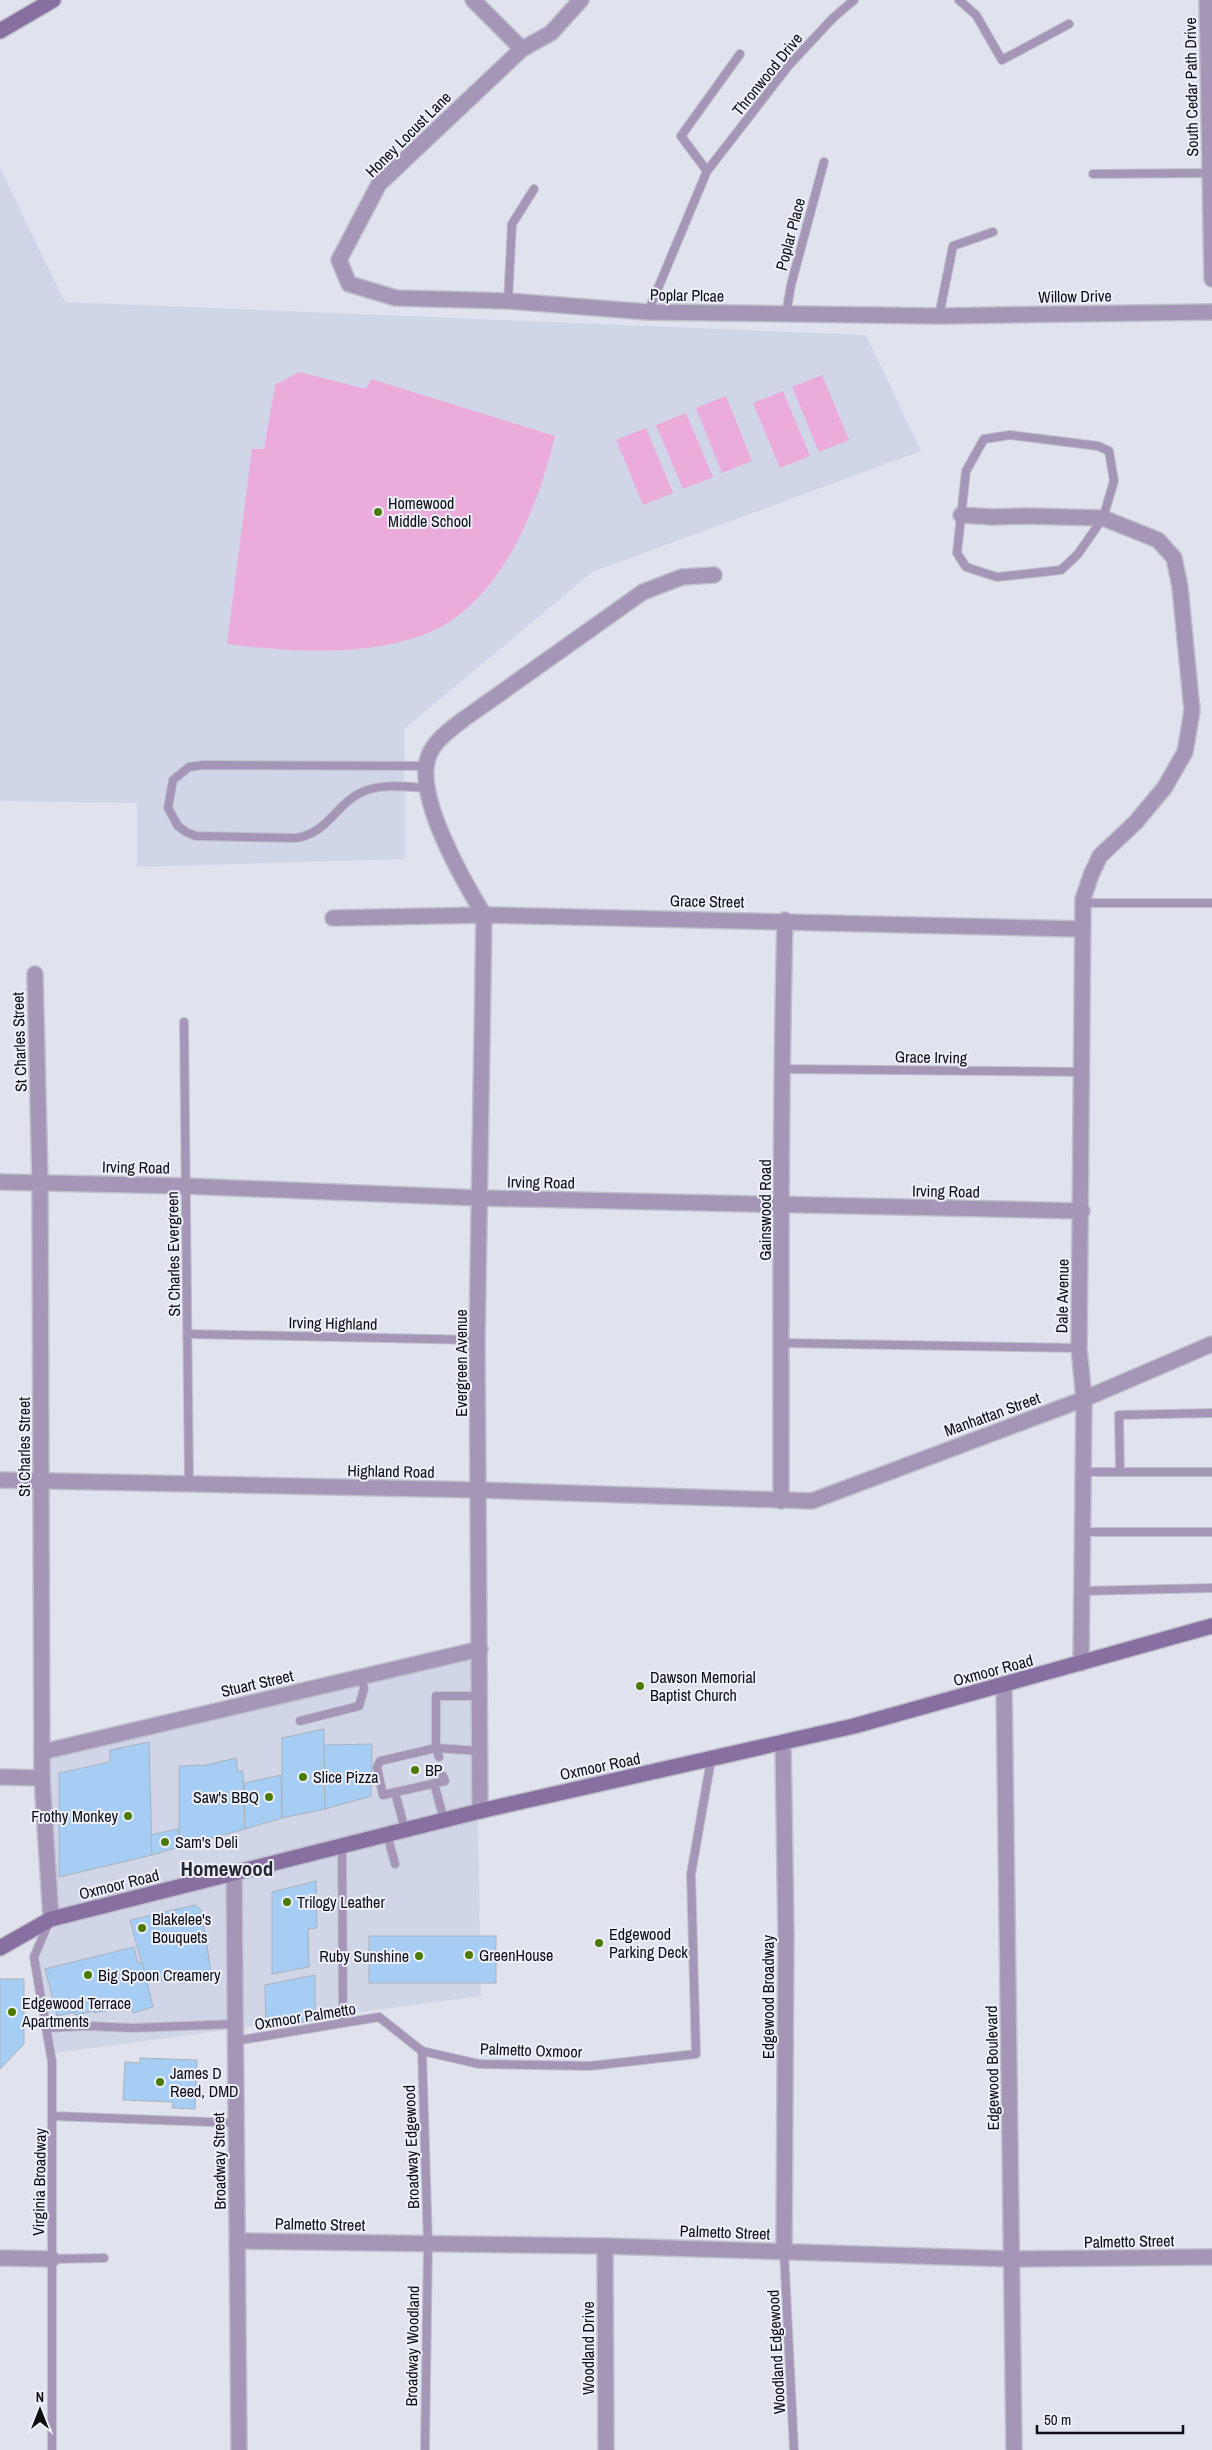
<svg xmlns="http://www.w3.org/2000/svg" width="1212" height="2450" viewBox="0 0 1212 2450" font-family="'Archivo Narrow',sans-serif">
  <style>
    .built { fill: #d1d5e8 }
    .green { fill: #ebacdc }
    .building { fill: #a6cdf4; stroke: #a9b2bb }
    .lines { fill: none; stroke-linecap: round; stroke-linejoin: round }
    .service-casing { stroke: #bec0cb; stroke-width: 10 }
    .minor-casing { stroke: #bec0cb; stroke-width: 18 }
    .tertiary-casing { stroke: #bec0cb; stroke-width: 18 }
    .secondary-casing { stroke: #bec0cb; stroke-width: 18 }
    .service { stroke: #a596b7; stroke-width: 8 }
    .minor { stroke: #a596b7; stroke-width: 15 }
    .tertiary { stroke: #a596b7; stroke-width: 15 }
    .secondary { stroke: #8770a1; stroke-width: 15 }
    .poi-dot { fill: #4a7a02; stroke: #edeffb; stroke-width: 2 }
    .labels { text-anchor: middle; stroke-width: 4; stroke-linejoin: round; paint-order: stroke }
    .street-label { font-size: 16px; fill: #0d0e11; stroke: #edeffb }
    .poi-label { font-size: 16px; fill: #0d0e11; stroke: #edeffb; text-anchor: start }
    .district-label { font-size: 21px; font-weight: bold; fill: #272931; stroke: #edeffb }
  </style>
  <rect width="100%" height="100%" fill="#e0e2ee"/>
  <g class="built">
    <polygon points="0,168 65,302 866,335 921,451 592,572 404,729 405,859 137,867 137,803 0,801"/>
    <polygon points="475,1654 481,1996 55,2053 39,1956 55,1926 48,1758"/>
  </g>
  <g class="green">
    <path d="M299,372L366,389L371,379L555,436C538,508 499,608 423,635C361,657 291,652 227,644L252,449H264L275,385Z"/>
    <polygon points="822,375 849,440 819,452 792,387"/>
    <polygon points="783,391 810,456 780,468 753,403"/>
    <polygon points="726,396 752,461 722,473 696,408"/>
    <polygon points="686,413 713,477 683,489 656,425"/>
    <polygon points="646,428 673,493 643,505 616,440"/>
  </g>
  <g class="building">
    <polygon points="324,1729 325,1809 282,1818 282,1738"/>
    <polygon points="149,1742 152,1855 59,1877 59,1773 110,1762 110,1750"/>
    <polygon points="372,1744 371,1796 325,1809 324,1745"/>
    <polygon points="236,1758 238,1772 243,1771 245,1829 179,1847 179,1766 206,1765"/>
    <polygon points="281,1775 282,1818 245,1829 244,1783"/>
    <polygon points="178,1829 179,1847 152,1855 151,1835"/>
    <polygon points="316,1881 317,1928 308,1929 309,1967 272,1974 272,1892"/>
    <polygon points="195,1905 201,1910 211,1971 162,1981 160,1975 146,1979 130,1920"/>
    <rect x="369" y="1936" width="127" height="47"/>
    <polygon points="134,1947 138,1963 142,1962 153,2007 133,2013 131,2006 94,2013 94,2011 75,2015 75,2012 57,2016 45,1969"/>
    <polygon points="315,1975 315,2020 266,2029 265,1985"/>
    <polygon points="0,1979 24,1979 24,2044 0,2069"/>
    <polygon points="140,2058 197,2060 195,2109 172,2108 173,2102 123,2100 125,2062 140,2063"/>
  </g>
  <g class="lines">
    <g class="service-casing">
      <g id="service">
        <polyline points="959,0 976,15 1002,60 1069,24"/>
        <polyline points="707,171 681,136 740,54"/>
        <polyline points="1093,174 1210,173"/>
        <polyline points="508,301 512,224 534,189"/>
        <polyline points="648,312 707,171 790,64 833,18 854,0"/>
        <polyline points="786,314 791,285 824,162"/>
        <polyline points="939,316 953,246 993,232"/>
        <polygon points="1010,435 1098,446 1109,451 1114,481 1103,518 1078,554 1061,570 997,577 966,567 957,553 966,471 984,439"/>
        <path d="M427,766L203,765L189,767L173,780L168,808L178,826L186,832L196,836L296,838C328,833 336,804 362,792C382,783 407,787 428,788"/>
        <polyline points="1083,903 1212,903"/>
        <polyline points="184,1022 189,1485"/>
        <polyline points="781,1069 1081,1072"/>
        <polyline points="189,1334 477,1340"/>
        <polyline points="781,1343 1079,1348"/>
        <polyline points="1083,1472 1212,1472"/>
        <polyline points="1120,1472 1119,1415 1212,1413"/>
        <polyline points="1082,1532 1212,1532"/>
        <polyline points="1082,1591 1212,1588"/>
        <polyline points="300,1721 359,1706 364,1689 362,1677"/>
        <polyline points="439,1757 436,1748 480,1751"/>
        <polyline points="443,1776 445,1781 383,1795 377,1767 380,1761 436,1748 436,1696 480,1696"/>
        <polyline points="434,1783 444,1820"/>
        <polyline points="395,1792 405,1830"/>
        <polyline points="387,1834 395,1864"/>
        <polyline points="342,1845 343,2023"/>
        <polyline points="49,1922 34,1957 52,2062 52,2450"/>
        <polyline points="46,2028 87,2026 133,2028 235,2024"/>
        <polyline points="235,2041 379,2017 422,2051 479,2064 590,2066 696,2054 691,1874 711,1760"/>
        <polyline points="422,2051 428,2243 425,2450"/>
        <polyline points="53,2116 236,2123"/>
        <polyline points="784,2251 794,2450"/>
        <polyline points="52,2259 104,2258"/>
      </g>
    </g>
    <g class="minor-casing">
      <g id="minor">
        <polyline points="473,0 522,49"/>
        <polyline points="581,0 551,33 522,49 379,184 339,260 349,284 396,298 508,301 648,312 939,316 1212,312"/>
        <polyline points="1207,0 1212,279"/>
        <polyline points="961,515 993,517 1026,516 1103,518 1158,540 1174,558 1180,587 1192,711 1185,752 1165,787 1136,822 1100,856 1091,875 1083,899 1079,1348 1084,1399 1081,1663"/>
        <path d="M484,915C464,882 415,797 428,758C433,741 451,729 464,719L643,592L682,577L714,575"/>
        <polyline points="333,918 484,915 1081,929"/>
        <polyline points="35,974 40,1182 42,1778 51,1919"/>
        <polyline points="0,1182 185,1186 480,1198 1082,1211"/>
        <polyline points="0,1480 478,1490 812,1501 1084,1399 1212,1344"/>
        <path d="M781,1501C781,1307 780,1114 785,920"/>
        <polyline points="1004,1685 1014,2450"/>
        <polyline points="783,1743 786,1934 784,2251"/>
        <polyline points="42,1752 480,1649"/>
        <polyline points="0,1777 42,1778"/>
        <polyline points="480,1811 477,1340 484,915"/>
        <polyline points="237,2241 605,2246 1012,2259 1212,2257"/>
        <polyline points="605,2246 606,2450"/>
        <polyline points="0,2258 52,2259"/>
      </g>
    </g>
    <g class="tertiary-casing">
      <polyline id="tertiary" points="234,1873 239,2450"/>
    </g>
    <g class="secondary-casing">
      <g id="secondary">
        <polyline points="0,31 53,0"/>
        <polyline points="0,1948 51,1919 480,1811 854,1726 1212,1626"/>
      </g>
    </g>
    <use href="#service" class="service"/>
    <use href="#minor" class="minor"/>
    <use href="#tertiary" class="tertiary"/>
    <use href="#secondary" class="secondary"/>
  </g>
  <g class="poi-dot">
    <circle cx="378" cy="512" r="5"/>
    <circle cx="640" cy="1686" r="5"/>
    <circle cx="415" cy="1770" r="5"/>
    <circle cx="303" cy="1777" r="5"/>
    <circle cx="269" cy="1797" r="5"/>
    <circle cx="128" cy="1816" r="5"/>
    <circle cx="165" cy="1842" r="5"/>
    <circle cx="287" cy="1902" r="5"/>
    <circle cx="142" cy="1928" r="5"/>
    <circle cx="599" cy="1943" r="5"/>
    <circle cx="469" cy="1955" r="5"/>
    <circle cx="419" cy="1956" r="5"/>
    <circle cx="88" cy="1975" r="5"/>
    <circle cx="12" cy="2012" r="5"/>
    <circle cx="160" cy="2082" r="5"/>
  </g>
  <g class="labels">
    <g class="street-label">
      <text transform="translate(767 74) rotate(-51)" y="6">Thronwood Drive</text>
      <text transform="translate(1191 87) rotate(-91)" y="6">South Cedar Path Drive</text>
      <text transform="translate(408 134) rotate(-45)" y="6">Honey Locust Lane</text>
      <text transform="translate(790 234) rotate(-75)" y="6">Poplar Place</text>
      <text transform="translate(687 295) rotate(1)" y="6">Poplar Plcae</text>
      <text transform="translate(1075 296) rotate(-1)" y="6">Willow Drive</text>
      <text transform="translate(707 901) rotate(1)" y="6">Grace Street</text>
      <text transform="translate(19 1042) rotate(-92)" y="6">St Charles Street</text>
      <text transform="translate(931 1057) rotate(1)" y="6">Grace Irving</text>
      <text transform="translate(136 1167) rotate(1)" y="6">Irving Road</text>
      <text transform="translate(541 1182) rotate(1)" y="6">Irving Road</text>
      <text transform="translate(946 1191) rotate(1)" y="6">Irving Road</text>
      <text transform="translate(765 1210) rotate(-90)" y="6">Gainswood Road</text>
      <text transform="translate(173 1254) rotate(-91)" y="6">St Charles Evergreen</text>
      <text transform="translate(1062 1296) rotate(-89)" y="6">Dale Avenue</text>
      <text transform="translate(333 1323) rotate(1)" y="6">Irving Highland</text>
      <text transform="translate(461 1363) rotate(-90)" y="6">Evergreen Avenue</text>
      <text transform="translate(992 1414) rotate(-20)" y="6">Manhattan Street</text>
      <text transform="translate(24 1447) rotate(-90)" y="6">St Charles Street</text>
      <text transform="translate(391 1471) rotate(1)" y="6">Highland Road</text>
      <text transform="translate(993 1670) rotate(-15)" y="6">Oxmoor Road</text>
      <text transform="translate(257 1683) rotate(-13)" y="6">Stuart Street</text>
      <text transform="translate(600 1766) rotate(-12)" y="6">Oxmoor Road</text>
      <text transform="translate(119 1884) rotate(-14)" y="6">Oxmoor Road</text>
      <text transform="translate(768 1997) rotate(-90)" y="6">Edgewood Broadway</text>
      <text transform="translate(305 2016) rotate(-9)" y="6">Oxmoor Palmetto</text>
      <text transform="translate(531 2050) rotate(2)" y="6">Palmetto Oxmoor</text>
      <text transform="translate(992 2068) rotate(-91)" y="6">Edgewood Boulevard</text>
      <text transform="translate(411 2147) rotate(-92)" y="6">Broadway Edgewood</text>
      <text transform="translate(219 2161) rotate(-91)" y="6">Broadway Street</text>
      <text transform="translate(39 2182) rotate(-89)" y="6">Virginia Broadway</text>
      <text transform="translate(320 2224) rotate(1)" y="6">Palmetto Street</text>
      <text transform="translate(725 2232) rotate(2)" y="6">Palmetto Street</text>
      <text transform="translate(1129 2241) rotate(-1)" y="6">Palmetto Street</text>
      <text transform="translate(412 2346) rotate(-89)" y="6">Broadway Woodland</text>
      <text transform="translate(588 2348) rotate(-90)" y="6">Woodland Drive</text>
      <text transform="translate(776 2352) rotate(-93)" y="6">Woodland Edgewood</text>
    </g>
    <g class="poi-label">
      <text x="388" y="509">Homewood<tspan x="388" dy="18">Middle School</tspan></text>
      <text x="650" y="1683">Dawson Memorial<tspan x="650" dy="18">Baptist Church</tspan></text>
      <text x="425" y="1776">BP</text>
      <text x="313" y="1783">Slice Pizza</text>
      <text x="259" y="1803" text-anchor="end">Saw's BBQ</text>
      <text x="118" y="1822" text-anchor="end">Frothy Monkey</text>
      <text x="175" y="1848">Sam's Deli</text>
      <text x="297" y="1908">Trilogy Leather</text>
      <text x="152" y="1925">Blakelee's<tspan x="152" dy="18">Bouquets</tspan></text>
      <text x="609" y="1940">Edgewood<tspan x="609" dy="18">Parking Deck</tspan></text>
      <text x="479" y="1961">GreenHouse</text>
      <text x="409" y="1962" text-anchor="end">Ruby Sunshine</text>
      <text x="98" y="1981">Big Spoon Creamery</text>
      <text x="22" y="2009">Edgewood Terrace<tspan x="22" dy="18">Apartments</tspan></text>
      <text x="170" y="2079">James D<tspan x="170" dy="18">Reed, DMD</tspan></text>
    </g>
    <g class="district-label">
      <text x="227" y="1876">Homewood</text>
    </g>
  </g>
  <g transform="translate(40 2410)" stroke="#edeffb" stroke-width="4" paint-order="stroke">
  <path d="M0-4L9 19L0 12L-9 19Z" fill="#0d0e11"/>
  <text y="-8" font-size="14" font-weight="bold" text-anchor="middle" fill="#0d0e11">N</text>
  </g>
  <path d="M1037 2425v8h146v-8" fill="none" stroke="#0d0e11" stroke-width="2.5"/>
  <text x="1044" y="2425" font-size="15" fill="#0d0e11" stroke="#edeffb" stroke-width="4" paint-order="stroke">50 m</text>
</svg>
